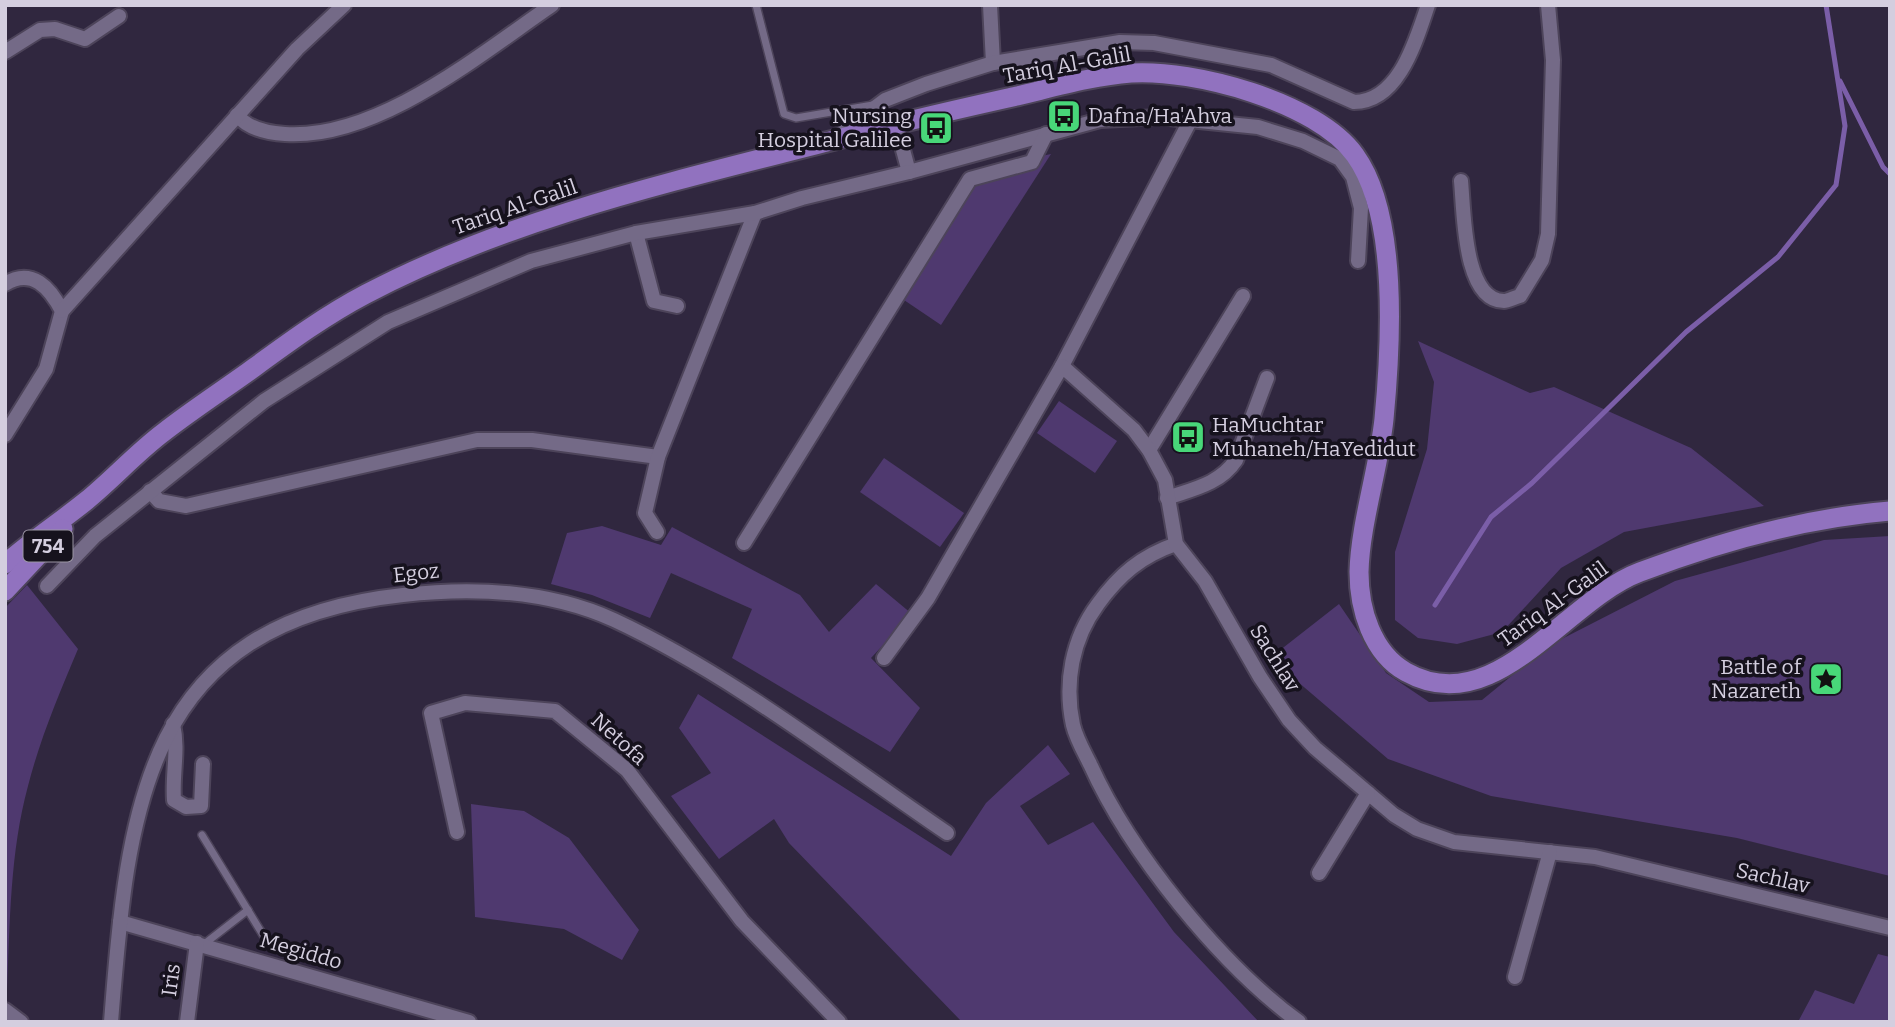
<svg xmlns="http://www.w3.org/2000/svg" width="1895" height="1027" viewBox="0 0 1895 1027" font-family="Bitter,serif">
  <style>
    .green { fill: #4f396f }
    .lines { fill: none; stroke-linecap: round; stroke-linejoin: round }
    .stream { stroke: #7b5ea8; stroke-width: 5 }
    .service-casing { stroke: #4d445a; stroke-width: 10 }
    .minor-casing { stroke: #4d445a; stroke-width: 18 }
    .primary-casing { stroke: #4d445a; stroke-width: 23 }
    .service { stroke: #746a87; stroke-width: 7 }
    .minor { stroke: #746a87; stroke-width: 14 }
    .primary { stroke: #9172bf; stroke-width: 19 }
    .labels { text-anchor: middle; stroke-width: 7; stroke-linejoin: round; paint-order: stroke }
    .shield { fill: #16121d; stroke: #9b96a5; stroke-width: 2 }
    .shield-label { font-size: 19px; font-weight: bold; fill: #d4cedf }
    .street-label { font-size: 21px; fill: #d4cedf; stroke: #16121d }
    .poi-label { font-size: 21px; fill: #d4cedf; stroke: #16121d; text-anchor: end }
  </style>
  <rect width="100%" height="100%" fill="#30273f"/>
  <g class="green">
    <polygon points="1051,154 941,325 904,300 982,169"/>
    <polygon points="1418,341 1530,393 1554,387 1691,448 1764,506 1624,532 1561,568 1502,632 1457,644 1418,638 1395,620 1395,552 1427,449 1434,382"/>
    <polygon points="1059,401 1117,441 1095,473 1037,433"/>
    <polygon points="884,458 964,513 940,547 860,492"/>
    <polygon points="602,526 661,545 672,527 800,595 829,632 876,584 912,614 871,658 920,708 890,752 732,658 752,609 671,573 650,618 592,595 551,584 567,533"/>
    <polygon points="1890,536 1890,876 1737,838 1491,796 1388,759 1270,658 1339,604 1386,673 1429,702 1482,700 1548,646 1675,581 1824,540"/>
    <path d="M27,585L78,649C59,694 40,739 28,786C10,852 10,922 7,990L5,608Z"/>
    <polygon points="698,694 951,856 986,803 1048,745 1070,774 1020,806 1048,845 1093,822 1174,932 1259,1022 962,1022 789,843 774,819 719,859 671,796 711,773 679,728"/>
    <polygon points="471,804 524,811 569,838 639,930 622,960 564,929 475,917"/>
    <polygon points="1878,954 1890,957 1890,1022 1799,1020 1815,990 1854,1004"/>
  </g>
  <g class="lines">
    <g class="stream">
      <polyline points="1840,81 1883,167 1890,174"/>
      <polyline points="1435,605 1491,517 1532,483 1686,332 1778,257 1836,185 1845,126 1826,5"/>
    </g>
    <g class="service-casing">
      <g id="service">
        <polyline points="756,5 784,114 796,118 873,105"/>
        <polyline points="202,835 263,935"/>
        <polyline points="203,945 248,910"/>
      </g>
    </g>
    <g class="minor-casing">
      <g id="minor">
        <polyline points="990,5 993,63"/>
        <polyline points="5,52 40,30 55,29 85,39 119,16"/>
        <path d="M237,115C248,129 268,133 285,134C377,140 479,55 552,5"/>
        <polyline points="896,124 909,172 1100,120 1160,117 1258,127 1303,141 1340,159 1353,177 1361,208 1358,261"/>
        <path d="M837,136L885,100L926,84L993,63L1120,42L1154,43L1271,65L1354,102C1399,102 1416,40 1428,5"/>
        <path d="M1461,181C1464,210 1463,301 1504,301C1508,301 1515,297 1520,296L1542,260L1548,234L1553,60L1548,5"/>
        <polyline points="636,233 654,301 677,306"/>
        <path d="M5,284C32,267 50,288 62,311L46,369L5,435"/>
        <polyline points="62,311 297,49 344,5"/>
        <polyline points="1062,366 1191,119"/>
        <polyline points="1149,450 1243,296"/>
        <polyline points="150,491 159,501 186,506 477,440 532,440 658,457"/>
        <path d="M1167,498C1193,489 1220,484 1236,460L1267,378"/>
        <polyline points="657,532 645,513 658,457 755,213"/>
        <polyline points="744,543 970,179 1032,162 1046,134"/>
        <path d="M1176,544C1141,556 1119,575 1098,604C1072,639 1064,683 1073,725C1076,738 1084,752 1090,764C1130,853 1220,964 1299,1022"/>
        <polyline points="47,586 95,536 264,401 388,322 531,261 636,233 755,213 802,198 909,172"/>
        <polyline points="884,658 928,598 1062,366 1134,430 1149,450 1165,480 1176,544 1205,581 1260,677 1289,720 1315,748 1394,815 1417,829 1454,842 1595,857 1890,928"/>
        <path d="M173,724C179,750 172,774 174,800L186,807L201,806L203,764"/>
        <polyline points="457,832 431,713 465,703 555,711 627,770 742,921 839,1022"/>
        <polyline points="1319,873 1368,793"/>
        <polyline points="120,922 469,1022"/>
        <polyline points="1515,977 1550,852"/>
        <polyline points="5,1010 21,1022"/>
        <path d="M111,1022C128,808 143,623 403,595C473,587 548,590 614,620C730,674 841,761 947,833"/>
        <polyline points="187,1022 197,943"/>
      </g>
    </g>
    <g class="primary-casing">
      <g id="primary">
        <path d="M5,564C31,541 60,522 86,501C113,479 136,453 164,432C191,411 220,392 248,372C285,345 324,316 366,294C515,216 680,180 842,138C900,122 959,109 1017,96C1055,87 1093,76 1131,73C1194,69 1317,102 1355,155C1399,216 1391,346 1384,419C1379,467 1360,525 1359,572C1359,609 1372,653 1406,672C1495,722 1565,600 1640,572C1719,542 1805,518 1890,511"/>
        <polyline points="5,591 63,529"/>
      </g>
    </g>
    <use href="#service" class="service"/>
    <use href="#minor" class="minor"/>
    <use href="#primary" class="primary"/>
  </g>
  <defs>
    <g id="bus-square" transform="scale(1.75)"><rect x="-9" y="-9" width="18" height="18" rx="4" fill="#48d779" stroke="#16121d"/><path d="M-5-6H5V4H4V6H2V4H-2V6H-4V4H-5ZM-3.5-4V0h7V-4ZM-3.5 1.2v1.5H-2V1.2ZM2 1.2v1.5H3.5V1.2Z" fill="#111"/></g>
    <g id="sight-square" transform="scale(1.75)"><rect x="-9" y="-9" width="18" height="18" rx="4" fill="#48d779" stroke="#16121d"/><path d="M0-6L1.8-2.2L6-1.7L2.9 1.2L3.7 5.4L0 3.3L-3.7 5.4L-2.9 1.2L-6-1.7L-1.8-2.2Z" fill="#111"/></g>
  </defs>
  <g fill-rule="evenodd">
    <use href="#bus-square" x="1064" y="116"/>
    <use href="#bus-square" x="936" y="128"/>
    <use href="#bus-square" x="1188" y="437"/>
    <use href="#sight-square" x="1826" y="679"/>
  </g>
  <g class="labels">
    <rect class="shield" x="23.5" y="530.5" width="49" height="31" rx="5"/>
    <g class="shield-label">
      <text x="48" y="553">754</text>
    </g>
    <g class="street-label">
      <text transform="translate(1067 65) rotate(-10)" y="7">Tariq Al-Galil</text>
      <text transform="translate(515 207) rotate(-19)" y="7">Tariq Al-Galil</text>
      <text transform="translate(416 573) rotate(-6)" y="7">Egoz</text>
      <text transform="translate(1553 604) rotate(-36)" y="7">Tariq Al-Galil</text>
      <text transform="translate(1275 658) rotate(58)" y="7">Sachlav</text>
      <text transform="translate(619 739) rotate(42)" y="7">Netofa</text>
      <text transform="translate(1773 878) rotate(13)" y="7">Sachlav</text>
      <text transform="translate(301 951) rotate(16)" y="7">Megiddo</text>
      <text transform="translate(171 980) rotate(-82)" y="7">Iris</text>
    </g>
    <g class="poi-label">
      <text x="912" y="123">Nursing<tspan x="912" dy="24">Hospital Galilee</tspan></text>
      <text x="1088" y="123" text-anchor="start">Dafna/Ha'Ahva</text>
      <text x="1212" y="432" text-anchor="start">HaMuchtar<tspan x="1212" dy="24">Muhaneh/HaYedidut</tspan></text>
      <text x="1801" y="674">Battle of<tspan x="1801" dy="24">Nazareth</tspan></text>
    </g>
  </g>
  <rect width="1895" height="1027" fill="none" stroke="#d4cedf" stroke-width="14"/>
</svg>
